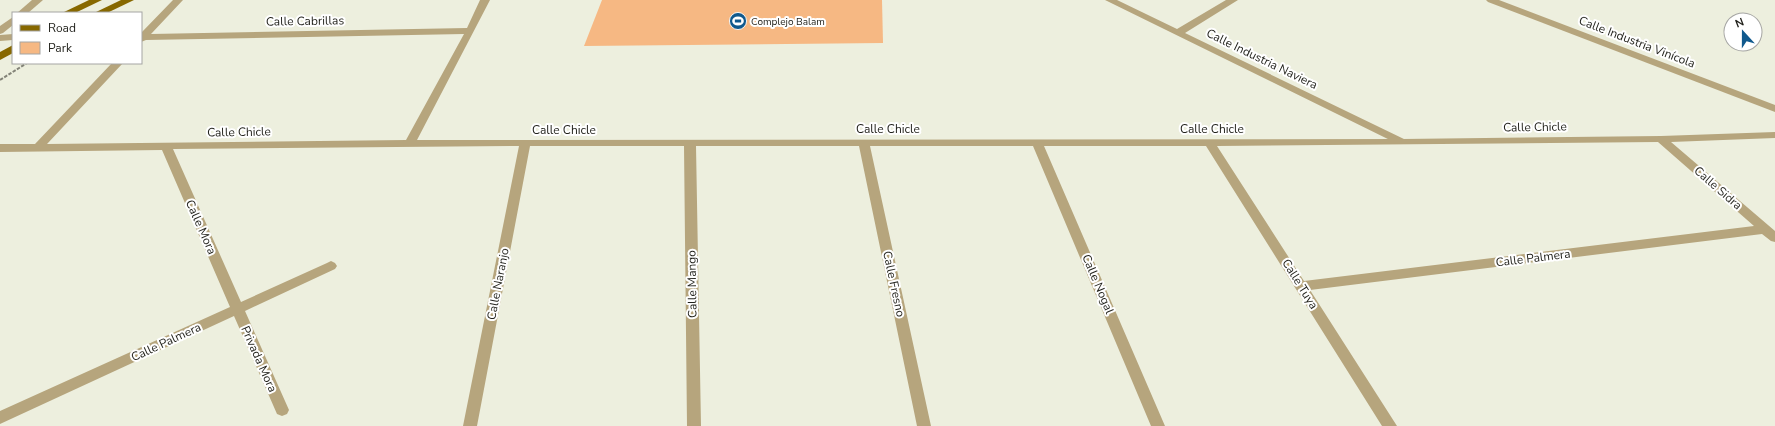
<svg xmlns="http://www.w3.org/2000/svg" width="1775" height="426" viewBox="0 0 1775 426" font-family="'Nunito Sans',sans-serif">
  <style>
    .green { fill: #f6b883 }
    .lines { fill: none; stroke-linecap: round; stroke-linejoin: round }
    .path { stroke: #838378; stroke-width: 2; stroke-dasharray: 3.5 1.5; stroke-linecap: butt }
    .lane { fill: #b6a57d; fill-rule: evenodd }
    .street { fill: #b6a57d; fill-rule: evenodd }
    .primary { fill: #876800; fill-rule: evenodd }
    .labels { text-anchor: middle; stroke-width: 4; stroke-linejoin: round; paint-order: stroke }
    .far-poi-label { font-size: 10px; fill: #1f1f19; stroke: #fff; text-anchor: start }
    .street-label { font-size: 12px; fill: #1f1f19; stroke: #fff }
  </style>
  <rect width="100%" height="100%" fill="#edefde"/>
  <polygon class="green" points="602,0 882,0 883,43 584,46"/>
  <g class="lines">
    <polyline class="path" points="0,80 27,63"/>
    <g class="lane">
      <polygon points="1105,0 1117,0 1177,29 1226,0 1238,0 1185,33 1406,140 1408,142 1406,144 1398,144"/>
      <polygon points="1486,0 1499,0 1775,105 1775,112 1488,2"/>
    </g>
    <g class="street">
      <polygon points="32,0 43,0 28,13 17,13"/>
      <path d="M173,0H183L151,34L467,28L480,0H490L417,140L1402,139L1661,136L1775,132V138L1671,142L1775,231V242L1771,241L1762,234L1310,290L1397,426H1382L1206,146H1044L1165,426H1151L1033,146H870L931,426H917L859,146H696L701,426H687L684,146H530L477,426H463L519,146L173,149L241,302L327,263L331,261L335,263L337,266L335,269L245,311L289,410L287,414L282,416L277,414L234,316L0,424V411L230,307L162,150L0,152V144H35L112,63H123L47,144L406,140L464,34L146,40L141,42V33ZM1658,142L1754,226L1304,281L1217,146Z"/>
      <polygon points="13,17 13,25 3,33 0,34 0,26"/>
      <polygon points="13,34 13,40 0,41 0,35"/>
    </g>
    <g class="primary">
      <polygon points="89,0 102,0 75,13 62,13"/>
      <polygon points="121,0 134,0 107,13 94,13"/>
      <polygon points="13,45 13,53 0,60 0,52"/>
    </g>
  </g>
  <defs>
    <g id="stadium-disc" transform="scale(0.9)"><circle r="9.5" fill="#10598d" stroke="#fff"/><path d="M0-5a6.5 5 0 1 0 0 10a6.5 5 0 1 0 0-10ZM-3.5-1.8h7v3.6h-7Z" fill="#fff"/></g>
  </defs>
  <g fill-rule="evenodd">
    <use href="#stadium-disc" x="738" y="21"/>
  </g>
  <g class="labels">
    <g class="far-poi-label">
      <text x="751" y="25">Complejo Balam</text>
    </g>
    <g class="street-label">
      <text transform="translate(305 21) rotate(-1)" y="4">Calle Cabrillas</text>
      <text transform="translate(1637 42) rotate(21)" y="4">Calle Industria Vinícola</text>
      <text transform="translate(1262 59) rotate(26)" y="4">Calle Industria Naviera</text>
      <text transform="translate(1535 127) rotate(-1)" y="4">Calle Chicle</text>
      <text x="888" y="133">Calle Chicle</text>
      <text x="1212" y="133">Calle Chicle</text>
      <text x="564" y="134">Calle Chicle</text>
      <text transform="translate(239 132) rotate(-1)" y="4">Calle Chicle</text>
      <text transform="translate(1718 188) rotate(41)" y="4">Calle Sidra</text>
      <text transform="translate(201 227) rotate(66)" y="4">Calle Mora</text>
      <text transform="translate(1533 258) rotate(-7)" y="4">Calle Palmera</text>
      <text transform="translate(498 284) rotate(-79)" y="4">Calle Naranjo</text>
      <text transform="translate(692 284) rotate(-91)" y="4">Calle Mango</text>
      <text transform="translate(894 284) rotate(78)" y="4">Calle Fresno</text>
      <text transform="translate(1098 284) rotate(67)" y="4">Calle Nogal</text>
      <text transform="translate(1300 284) rotate(58)" y="4">Calle Tuya</text>
      <text transform="translate(166 342) rotate(-25)" y="4">Calle Palmera</text>
      <text transform="translate(259 359) rotate(66)" y="4">Privada Mora</text>
    </g>
  </g>
  <rect x="12" y="12" width="130" height="52" fill="#ffffff" stroke="#a5a5a3"/>
  <rect x="20" y="25" width="20" height="6" fill="#876800" stroke="#a5a5a3"/>
  <text x="48" y="32" font-size="12" fill="#1f1f19">Road</text>
  <rect x="20" y="42" width="20" height="12" fill="#f6b883" stroke="#a5a5a3"/>
  <text x="48" y="52" font-size="12" fill="#1f1f19">Park</text>
  <g transform="translate(1743 32) rotate(339)"><circle r="19" fill="#ffffff" stroke="#a5a5a3"/>
  <path d="M0-3L7 15L0 10L-7 15Z" fill="#10598d"/>
  <text y="-6" font-size="11" font-weight="bold" text-anchor="middle" fill="#1f1f19">N</text>
  </g>
</svg>
